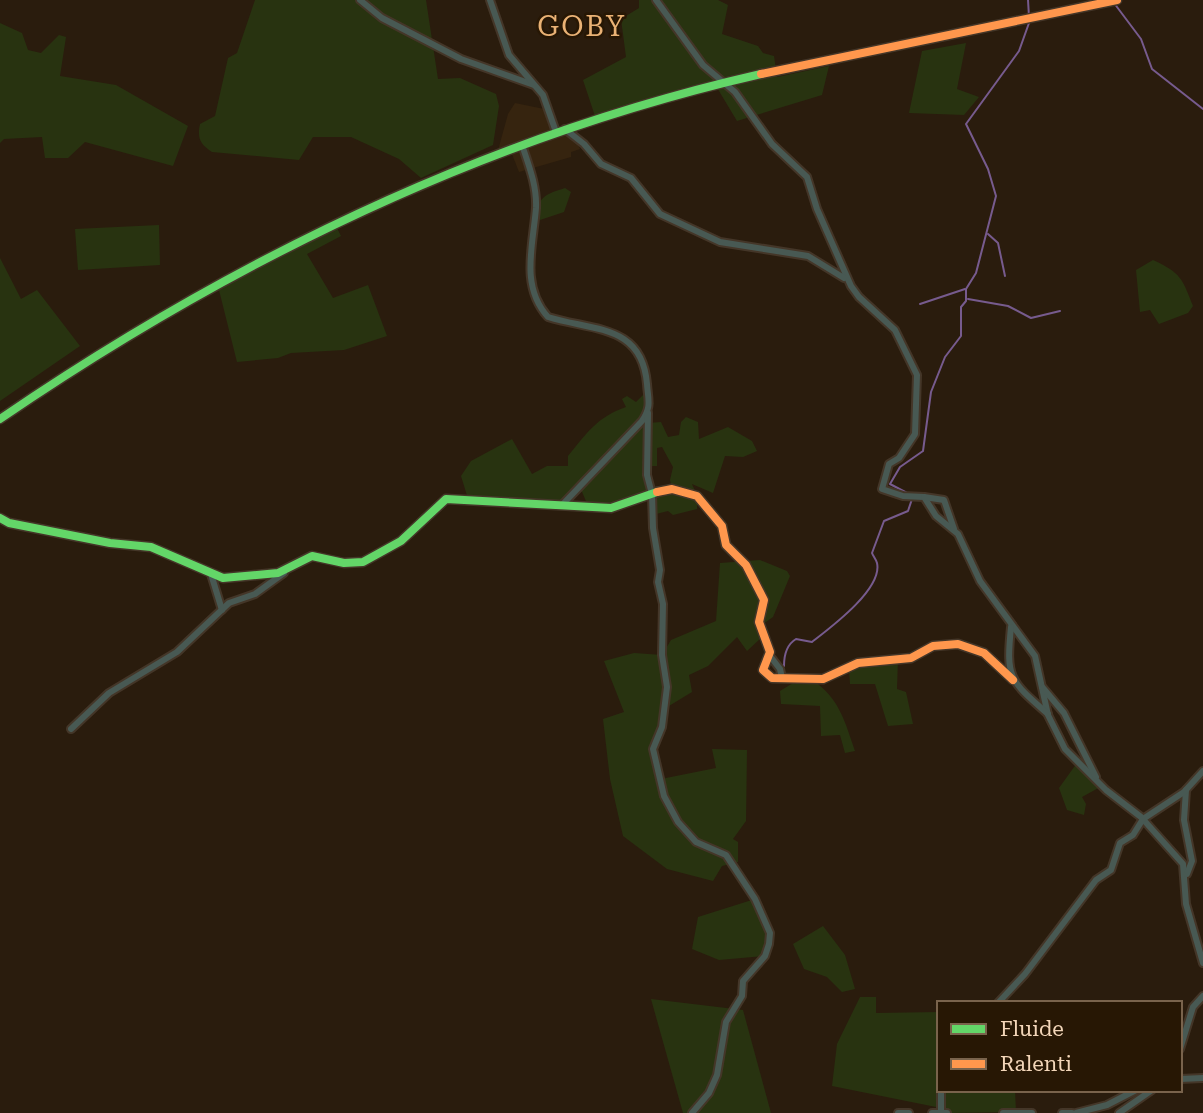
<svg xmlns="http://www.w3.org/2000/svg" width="1203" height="1113" viewBox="0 0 1203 1113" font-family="'Roboto Serif',serif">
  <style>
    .built { fill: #36240f }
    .green { fill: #283310; fill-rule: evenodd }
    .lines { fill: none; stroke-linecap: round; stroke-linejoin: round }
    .stream { stroke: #775b8e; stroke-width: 2 }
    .street-casing { stroke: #443628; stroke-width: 10 }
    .fast-casing { stroke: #443628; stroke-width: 11 }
    .slow-casing { stroke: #443628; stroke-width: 11 }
    .street { stroke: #485953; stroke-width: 6 }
    .fast { stroke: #63d668; stroke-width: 8 }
    .slow { stroke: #ff974d; stroke-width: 8 }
    .labels { text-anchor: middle; stroke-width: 5; stroke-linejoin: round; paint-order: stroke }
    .quarter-label { font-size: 28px; letter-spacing: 2px; fill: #eab275; stroke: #271704 }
  </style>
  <rect width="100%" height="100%" fill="#2a1c0d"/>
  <polygon class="built" points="515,103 549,110 556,132 565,129 576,138 580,149 571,152 571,157 519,172 510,149 497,154 508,114"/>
  <g class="green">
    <path d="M255,0H426L438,79L460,78L496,94L499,106L493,145L421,178L399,159L351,137H313L299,160L212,152C200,144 197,138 200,124L215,116L228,58L237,53Z"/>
    <polygon points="639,0 718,0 728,5 722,34 758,46 763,53 774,56 777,77 829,66 822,95 737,121 716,86 596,119 583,80 626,57 621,19 639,8"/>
    <polygon points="0,23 22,33 28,50 41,53 59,35 66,37 60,76 116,85 188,126 173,166 85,142 68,158 45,158 42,137 4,139 0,143"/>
    <polygon points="966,43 957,89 979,97 964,115 909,113 922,51"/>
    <path d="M565,188L571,192L564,212L540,220L536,209C543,194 550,193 565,188Z"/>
    <polygon points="334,222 341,236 307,254 333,298 368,285 387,336 344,350 291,353 278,358 237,362 217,282"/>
    <polygon points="159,225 160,265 78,270 75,229"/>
    <polygon points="0,258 21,299 37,290 80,346 0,401"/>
    <path d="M1153,260C1181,273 1182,278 1193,306L1188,313L1159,324L1150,310L1140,312L1136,270Z"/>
    <path d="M647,391L654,404L650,406L648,423L661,422L668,437L679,435L681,422L686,417L698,422L699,439L728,427L752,441L757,451L743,457L725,456L713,493L692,484L697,496V509L673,515L668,511L652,515L650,496L611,508L588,506L580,487L563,504L469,502L461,476L471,461L512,439L532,474L547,466H568V456C587,433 597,417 626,407L622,399L627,396L636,402ZM662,447L673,467L670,480L672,488L652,492L649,466H657V448Z"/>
    <polygon points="760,560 787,571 790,576 773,617 759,627 761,638 747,651 737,637 708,666 689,675 692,692 664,709 662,727 654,744 661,779 716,768 712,749 747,750 746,821 733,839 738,842 738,862 722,866 713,881 667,869 623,836 610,779 603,719 624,712 604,661 634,653 662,655 671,640 716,621 720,563"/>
    <polygon points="898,659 897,689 906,692 913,724 888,726 875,684 850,684 849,669"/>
    <path d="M812,680C839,697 845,722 855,751L845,753L840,735L821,736L820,706L781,704L780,691L793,683Z"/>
    <polygon points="1077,763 1102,786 1082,797 1086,804 1084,815 1067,810 1059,788"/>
    <polygon points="755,899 770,933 765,956 719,960 692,949 698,917"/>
    <polygon points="823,926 845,955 855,989 842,992 827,977 804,969 793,944"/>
    <polygon points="860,997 876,997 876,1013 939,1012 939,1090 1015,1090 1016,1112 947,1113 941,1108 832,1086 837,1044"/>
    <polygon points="651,999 743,1010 771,1113 683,1113"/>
  </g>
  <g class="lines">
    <g class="stream">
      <polyline points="1028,0 1029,17"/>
      <polyline points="1114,3 1141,39 1152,69 1203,109"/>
      <polyline points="988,234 998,243 1005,276"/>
      <polyline points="968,299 1008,306 1031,318 1060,311"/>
      <polyline points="920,304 965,289"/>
      <polyline points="909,494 890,484 900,467 923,451 931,392 945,357 961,336 961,307 966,301 966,289 976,273 996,196 988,169 966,124 1019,51 1029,23"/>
      <path d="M784,666C784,655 786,645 796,639L812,642C830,628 883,589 877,563C876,559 873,556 872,553L884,521L908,511L912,499"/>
    </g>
    <g class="street-casing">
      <g id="street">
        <polyline points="360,0 382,18 461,59 534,85"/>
        <polyline points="490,0 509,55 543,95 556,132"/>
        <polyline points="656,0 703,65 735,92 772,144 807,177 817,209 851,286 859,297 895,330 917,375 915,434 899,458 889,464 882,489 903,496 924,497 936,516 958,534 980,581 1035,656 1048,715 1065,749 1106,790 1141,817 1183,864 1186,904 1203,963"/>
        <polyline points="565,129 584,144 601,164 631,178 660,214 720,242 808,256 844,278"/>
        <path d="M522,145C529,166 537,186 536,208C533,246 520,286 548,317C593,331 642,324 647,384C648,400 652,406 642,421L563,504"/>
        <polyline points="648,413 647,475 652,494 653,528 660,570 658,582 663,604 662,655 667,687 662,727 653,749 664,796 678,822 696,842 726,855 755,899 770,933 769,944 765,956 743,981 742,996 726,1022 717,1075 709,1093 692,1113"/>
        <polyline points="924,497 944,500 954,529"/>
        <polyline points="211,574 222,610"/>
        <path d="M1011,627C1006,678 1009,680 1048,714"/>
        <polyline points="770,656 780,669 782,678"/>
        <polyline points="1043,688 1064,713 1096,777"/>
        <polyline points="71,729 109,693 177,652 229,603 255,594 284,573"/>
        <polyline points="1186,790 1184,820 1192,861 1187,874"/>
        <polyline points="998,1003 1025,974 1096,880 1111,870 1120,843 1133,835 1143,819 1184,792 1203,771"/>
        <polyline points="1180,1049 1193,1007 1203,996"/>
        <polyline points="1180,1079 1203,1078"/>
        <polyline points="941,1090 941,1113"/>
        <polyline points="898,1113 909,1113"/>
        <polyline points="932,1113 947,1113"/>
        <polyline points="1003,1113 1032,1113"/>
        <polyline points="1062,1113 1072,1113"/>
        <polyline points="1076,1113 1107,1105 1136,1090"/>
        <polyline points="1119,1113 1152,1090"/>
      </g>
    </g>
    <g class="fast-casing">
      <g id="fast">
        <path d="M0,419C233,260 485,137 761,74"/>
        <polyline points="0,518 9,523 110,543 151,547 223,578 278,573 312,556 344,563 363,562 401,541 446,499 611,508 657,492"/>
      </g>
    </g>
    <g class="slow-casing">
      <g id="slow">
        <polyline points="761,74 1117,0"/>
        <polyline points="657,492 672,489 697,496 722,526 726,545 746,565 764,600 759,622 770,652 763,670 772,678 823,679 858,663 911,658 933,646 958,644 984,653 1013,680"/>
      </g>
    </g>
    <use href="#street" class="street"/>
    <use href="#fast" class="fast"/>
    <use href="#slow" class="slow"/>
  </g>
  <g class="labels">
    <g class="quarter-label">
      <text x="582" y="36">GOBY</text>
    </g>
  </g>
  <rect x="937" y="1001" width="245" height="91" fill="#271704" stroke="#79634c" stroke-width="2"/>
  <rect x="951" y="1024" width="35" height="10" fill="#63d668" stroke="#79634c" stroke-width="2"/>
  <text x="1000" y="1036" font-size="21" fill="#f3d6b9">Fluide</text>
  <rect x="951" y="1059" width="35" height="10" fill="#ff974d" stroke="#79634c" stroke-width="2"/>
  <text x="1000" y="1071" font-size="21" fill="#f3d6b9">Ralenti</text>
</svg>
